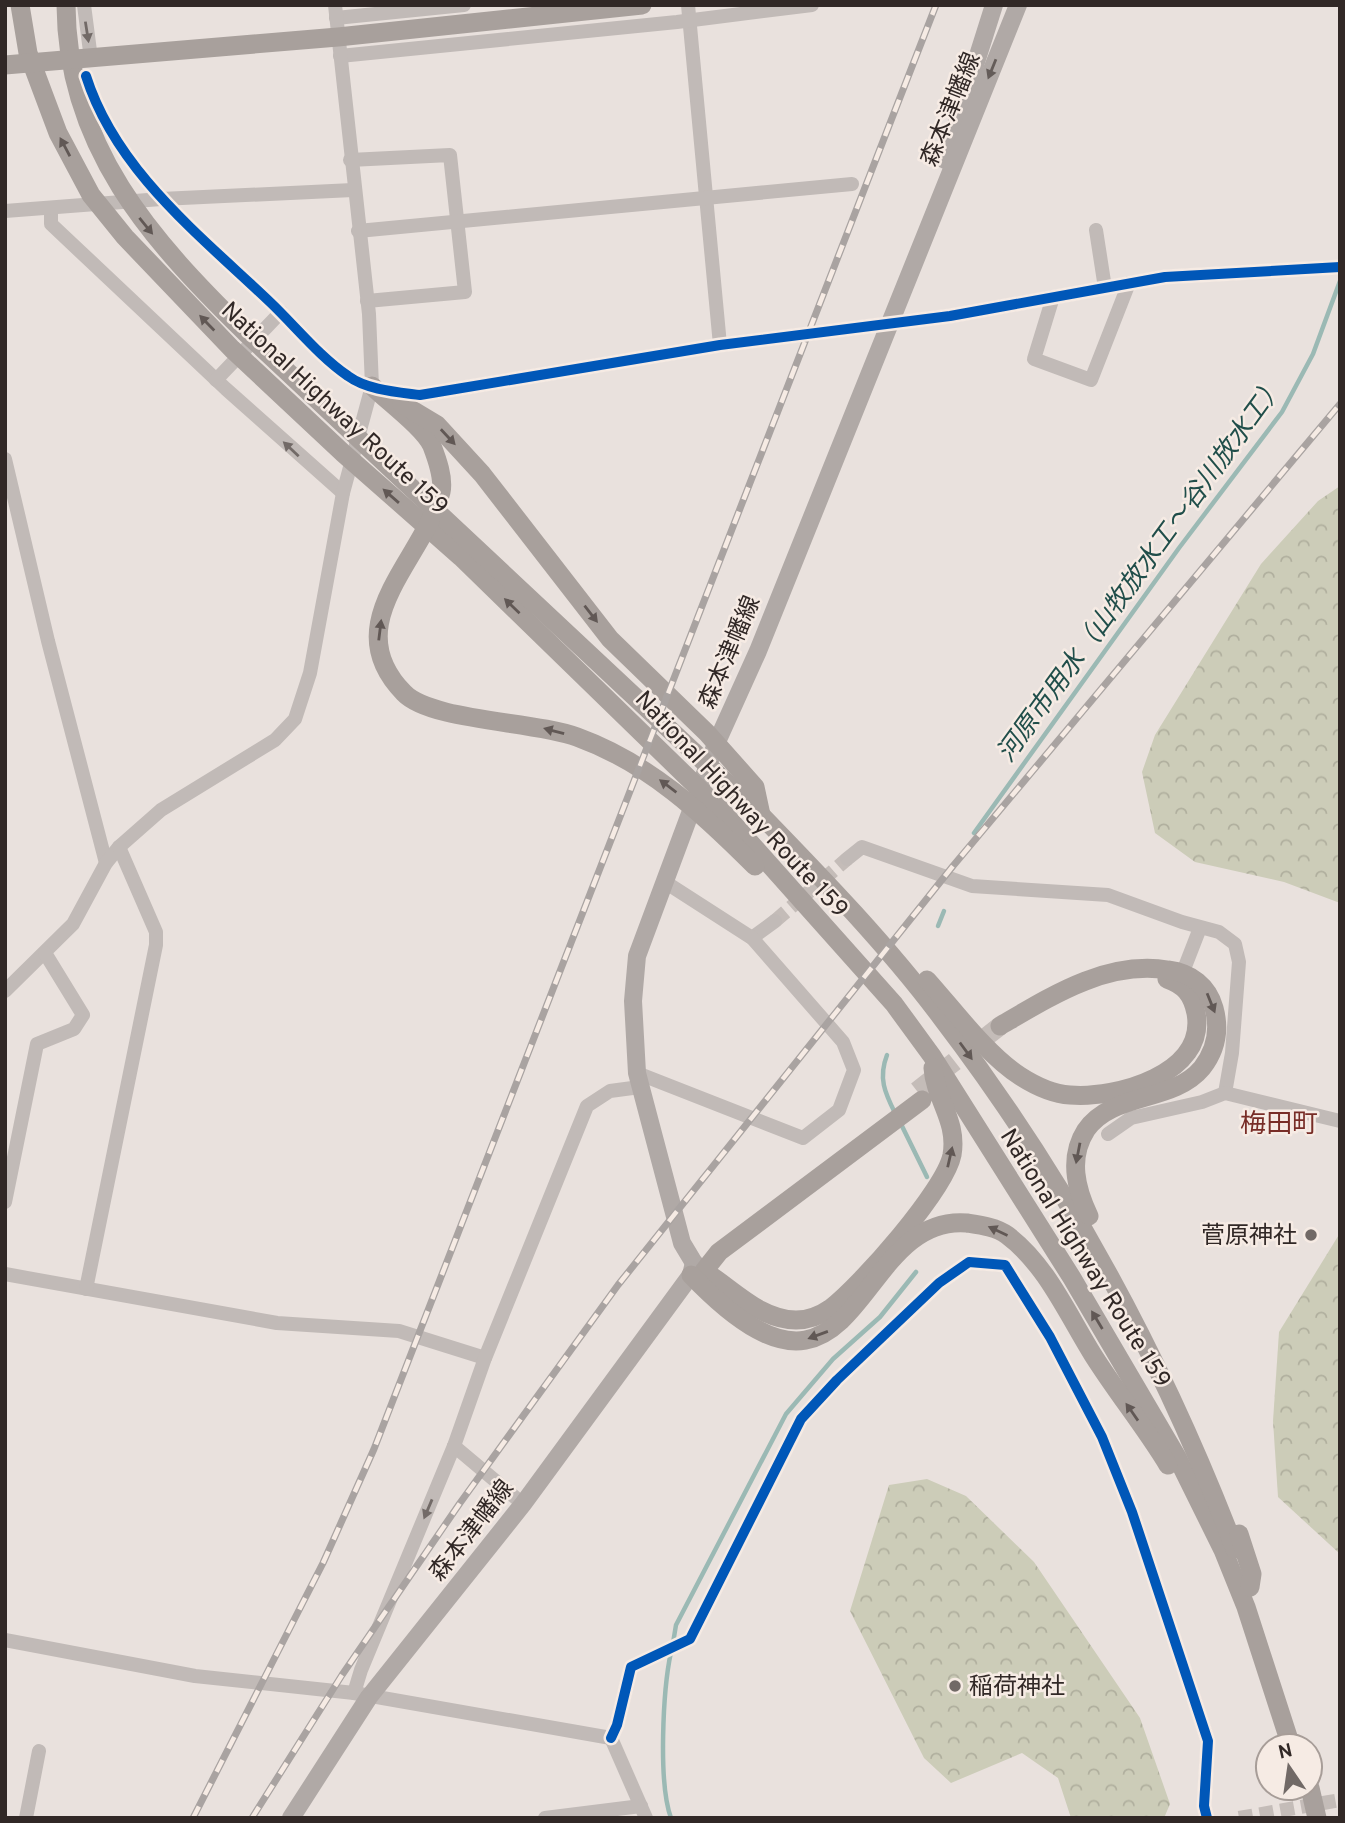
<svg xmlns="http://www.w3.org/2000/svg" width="1345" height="1823" viewBox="0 0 1345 1823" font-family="Overpass,'Noto Sans JP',sans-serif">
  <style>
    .forest { fill: url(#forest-crowns) }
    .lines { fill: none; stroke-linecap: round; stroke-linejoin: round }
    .stream { stroke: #9bb9b4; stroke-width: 4.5 }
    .minor-tunnel { stroke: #c4bcb8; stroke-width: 14; stroke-dasharray: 14 7; stroke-linecap: butt }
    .highway-tunnel { stroke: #c4bcb8; stroke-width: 19; stroke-dasharray: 19 10; stroke-linecap: butt }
    .minor { stroke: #c1bab7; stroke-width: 14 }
    .major { stroke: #b0a9a6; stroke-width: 18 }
    .highway { stroke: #a8a09c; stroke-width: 19 }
    .rail-casing { stroke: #a9a3a1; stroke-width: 7 }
    .rail { stroke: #f6ebe4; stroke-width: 4.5; stroke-dasharray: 13; stroke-linecap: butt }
    .cycleway-casing { stroke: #f6ebe4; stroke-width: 15 }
    .cycleway { stroke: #0057b8; stroke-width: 10 }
    .oneway { fill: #726a67 }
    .oneway2 { fill: #645c59 }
    .oneway3 { fill: #615855 }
    .poi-dot { fill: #716966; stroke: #f6ebe4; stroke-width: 2.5 }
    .labels { text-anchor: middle; stroke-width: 5; stroke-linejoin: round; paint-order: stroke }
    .street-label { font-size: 24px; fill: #312826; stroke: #f6ebe4 }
    .poi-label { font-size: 24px; fill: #312826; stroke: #f6ebe4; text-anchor: end }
    .water-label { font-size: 26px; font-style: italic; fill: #204e4a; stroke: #f6ebe4 }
    .neighbourhood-label { font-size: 26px; fill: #782d27; stroke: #f6ebe4 }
  </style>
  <defs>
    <pattern id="forest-crowns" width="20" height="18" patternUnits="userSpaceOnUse" patternTransform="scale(1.75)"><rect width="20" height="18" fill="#ccccb8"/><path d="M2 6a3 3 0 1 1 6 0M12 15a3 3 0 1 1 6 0" fill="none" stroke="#b0af9e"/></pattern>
  </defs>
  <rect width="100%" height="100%" fill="#e9e1dd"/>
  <g class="forest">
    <polygon points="1340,486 1340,903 1284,882 1195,862 1155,833 1142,772 1155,735 1261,564 1318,501"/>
    <polygon points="1340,1233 1340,1554 1278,1497 1273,1421 1279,1332"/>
    <polygon points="927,1479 966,1496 1034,1562 1140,1718 1170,1804 1164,1818 1071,1818 1058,1778 1022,1753 951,1783 924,1758 850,1611 889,1485"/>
  </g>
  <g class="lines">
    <g class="stream">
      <polyline points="974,833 1179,548 1282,412 1313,354 1340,281"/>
      <polyline points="938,926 944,911"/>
      <path d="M887,1055C878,1078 885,1093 895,1113"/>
      <polyline points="901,1124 927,1177"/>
      <polyline points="673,1643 676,1625 786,1414 833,1359 880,1317 916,1272"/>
      <path d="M671,1652C663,1689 658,1783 671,1818"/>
    </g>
    <g class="minor-tunnel">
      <polyline points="775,921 847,859"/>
      <polyline points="1239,1818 1340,1800"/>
    </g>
    <polyline class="highway-tunnel" points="917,1091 1000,1026"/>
    <g class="minor">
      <polyline points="84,5 91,59"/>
      <polyline points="688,5 720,345"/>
      <polyline points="336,18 464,5"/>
      <polyline points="340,56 677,22 812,5"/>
      <path d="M86,76C116,171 201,236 271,303C296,327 320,357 348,376C367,390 397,392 420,395L720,345L950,316L1165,277L1340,267"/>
      <polyline points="350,160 450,155 465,292 367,301"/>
      <polyline points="51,209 51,224 226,389 343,493"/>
      <polyline points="5,211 161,199 353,190"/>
      <polyline points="1096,230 1105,288"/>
      <polyline points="358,231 852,184"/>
      <polyline points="1053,297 1034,359 1091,380 1129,283"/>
      <polyline points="216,380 281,312"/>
      <polyline points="5,459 48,641 106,863"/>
      <polyline points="847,859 862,847 972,886 1108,895 1182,922 1219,932 1235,944 1239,962 1232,1053 1225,1093"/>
      <polyline points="752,938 775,921"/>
      <polyline points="1179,982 1200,928"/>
      <polyline points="5,991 73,924 106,863 119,847 161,810 275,740 295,719 310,673 343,493 372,386 369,314 335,5"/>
      <polyline points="637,1073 803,1138 839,1110 854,1070 843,1042 752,938 665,882"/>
      <polyline points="1108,1134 1131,1118 1202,1102 1225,1093 1340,1121"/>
      <polyline points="5,1202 37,1044 74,1029 83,1015 45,953"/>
      <polyline points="5,1274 277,1323 399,1331 485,1358"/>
      <polyline points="86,1289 156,945 156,932 119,847"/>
      <polyline points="454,1446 523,1504"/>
      <polyline points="5,1640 195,1676 354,1693 611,1738"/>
      <polyline points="354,1693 361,1670 454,1446 485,1358 587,1106 610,1091 640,1087"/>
      <polyline points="611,1738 617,1725 631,1667 690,1639 801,1419 837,1380 939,1283 969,1262 1005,1265 1050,1337 1102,1437 1132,1512 1208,1741 1204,1806 1207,1818"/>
      <polyline points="611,1738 646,1818"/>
      <polyline points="26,1818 39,1751"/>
      <polyline points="545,1818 641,1806"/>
    </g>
    <g class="major">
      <polyline points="945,160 994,5"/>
      <polyline points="704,1271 694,1263 682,1243 637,1073 633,1001 637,956 716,744 758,651 1018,5"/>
      <polyline points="291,1818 369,1697 523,1504 691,1275 694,1263"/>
    </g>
    <g class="highway">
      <polyline points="20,5 28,53 58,133 91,195 125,237 232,349 343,453 461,557 721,810 894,1004 932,1056 1072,1278 1177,1457 1223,1550 1246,1607 1291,1746"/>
      <path d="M66,5C67,147 151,240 246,333L761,815C823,879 887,945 941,1017C1067,1182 1161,1356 1235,1549"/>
      <polyline points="5,65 338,37 642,5"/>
      <path d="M372,386C387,401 424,428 432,446C437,459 444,478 441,492C424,560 335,623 404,693C431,721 534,721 577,737C649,763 702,813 755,866"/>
      <polyline points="402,404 437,425 482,474 610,639 707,733 755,787 761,815"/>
      <path d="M927,980C954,1010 987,1055 1020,1076C1034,1085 1053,1094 1070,1095C1116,1099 1207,1074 1196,1013C1192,994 1184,985 1167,979"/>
      <path d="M1000,1026C1051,996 1107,960 1168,970C1191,973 1208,986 1214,1008C1220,1030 1216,1050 1202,1068C1173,1103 1112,1092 1086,1130C1068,1158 1076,1189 1089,1216"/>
      <path d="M922,1100L719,1252L704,1271C733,1289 760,1320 796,1320C809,1320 821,1315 831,1308C861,1285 945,1190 952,1155C958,1121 935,1099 933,1068"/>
      <path d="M691,1275C861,1453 851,1213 967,1223C980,1225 996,1227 1007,1235C1046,1264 1068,1315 1093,1355C1117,1393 1145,1427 1168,1465"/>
      <polyline points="1239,1534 1252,1574 1250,1587"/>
      <polyline points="1310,1788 1317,1818"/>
    </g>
    <g class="rail-casing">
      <g id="rail">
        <polyline points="193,1818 323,1563 374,1449 936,5"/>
        <polyline points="252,1818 342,1675 460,1503 618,1285 953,866 1340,404"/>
      </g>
    </g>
    <use href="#rail" class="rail"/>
    <g class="cycleway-casing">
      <g id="cycleway">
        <path d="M86,76C116,171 201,236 271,303C296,327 320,357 348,376C367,390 397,392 420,395L720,345L950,316L1165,277L1340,267"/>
        <polyline points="611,1738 617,1725 631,1667 690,1639 801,1419 837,1380 939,1283 969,1262 1005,1265 1050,1337 1102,1437 1132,1512 1208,1741 1204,1806 1207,1818"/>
      </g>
    </g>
    <use href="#cycleway" class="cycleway"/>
  </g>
  <defs><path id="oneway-solid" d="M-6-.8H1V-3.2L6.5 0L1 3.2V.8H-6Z" transform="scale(1.75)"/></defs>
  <g class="oneway">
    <use href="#oneway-solid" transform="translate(87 32) rotate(81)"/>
    <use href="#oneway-solid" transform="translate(291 449) rotate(-137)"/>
    <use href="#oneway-solid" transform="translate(428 1509) rotate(113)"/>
  </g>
  <use class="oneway2" href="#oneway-solid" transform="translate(992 69) rotate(112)"/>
  <g class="oneway3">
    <use href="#oneway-solid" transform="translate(65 147) rotate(-118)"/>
    <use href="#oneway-solid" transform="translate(146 226) rotate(51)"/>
    <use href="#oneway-solid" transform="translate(207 323) rotate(-134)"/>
    <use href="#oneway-solid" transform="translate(448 437) rotate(47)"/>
    <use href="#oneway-solid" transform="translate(391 496) rotate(-139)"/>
    <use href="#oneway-solid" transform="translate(512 606) rotate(-136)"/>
    <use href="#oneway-solid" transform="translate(591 614) rotate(52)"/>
    <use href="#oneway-solid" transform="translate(380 630) rotate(-83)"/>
    <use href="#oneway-solid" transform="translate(554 731) rotate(-165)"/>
    <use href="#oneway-solid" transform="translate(668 786) rotate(-143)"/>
    <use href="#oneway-solid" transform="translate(1211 1003) rotate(68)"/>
    <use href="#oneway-solid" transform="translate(966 1051) rotate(54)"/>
    <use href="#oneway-solid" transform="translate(1078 1153) rotate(101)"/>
    <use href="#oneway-solid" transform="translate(950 1157) rotate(-77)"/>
    <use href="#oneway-solid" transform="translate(998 1231) rotate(-155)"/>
    <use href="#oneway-solid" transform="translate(1097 1320) rotate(-121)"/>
    <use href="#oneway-solid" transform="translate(818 1335) rotate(160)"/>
    <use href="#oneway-solid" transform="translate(1132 1412) rotate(-125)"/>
  </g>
  <g class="poi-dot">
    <circle cx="1311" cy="1235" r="7"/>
    <circle cx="955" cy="1686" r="7"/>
  </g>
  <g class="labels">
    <g class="street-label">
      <text transform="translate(950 109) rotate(-68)" y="8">森本津幡線</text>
      <text transform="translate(335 408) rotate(43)" y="8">National Highway Route 159</text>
      <text transform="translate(729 652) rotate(-67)" y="8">森本津幡線</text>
      <text transform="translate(742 804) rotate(47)" y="8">National Highway Route 159</text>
      <text transform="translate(1086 1258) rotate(58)" y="8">National Highway Route 159</text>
      <text transform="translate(471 1530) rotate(-52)" y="8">森本津幡線</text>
    </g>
    <g class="poi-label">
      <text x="1297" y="1243">菅原神社</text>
      <text x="969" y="1694" text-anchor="start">稲荷神社</text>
    </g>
    <g class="water-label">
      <text transform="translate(1140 569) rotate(-54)" y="9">河原市用水（山牧放水工～谷川放水工）</text>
    </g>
    <g class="neighbourhood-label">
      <text x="1279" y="1132">梅田町</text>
    </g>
  </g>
  <rect width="1345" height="1823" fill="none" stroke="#312826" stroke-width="14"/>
  <g transform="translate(1289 1767) rotate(347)"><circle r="33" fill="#f6ebe4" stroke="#a79d98" stroke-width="2"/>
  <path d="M0-5L12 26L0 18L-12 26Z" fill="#716966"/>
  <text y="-10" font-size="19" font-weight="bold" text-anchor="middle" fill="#312826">N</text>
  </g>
</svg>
